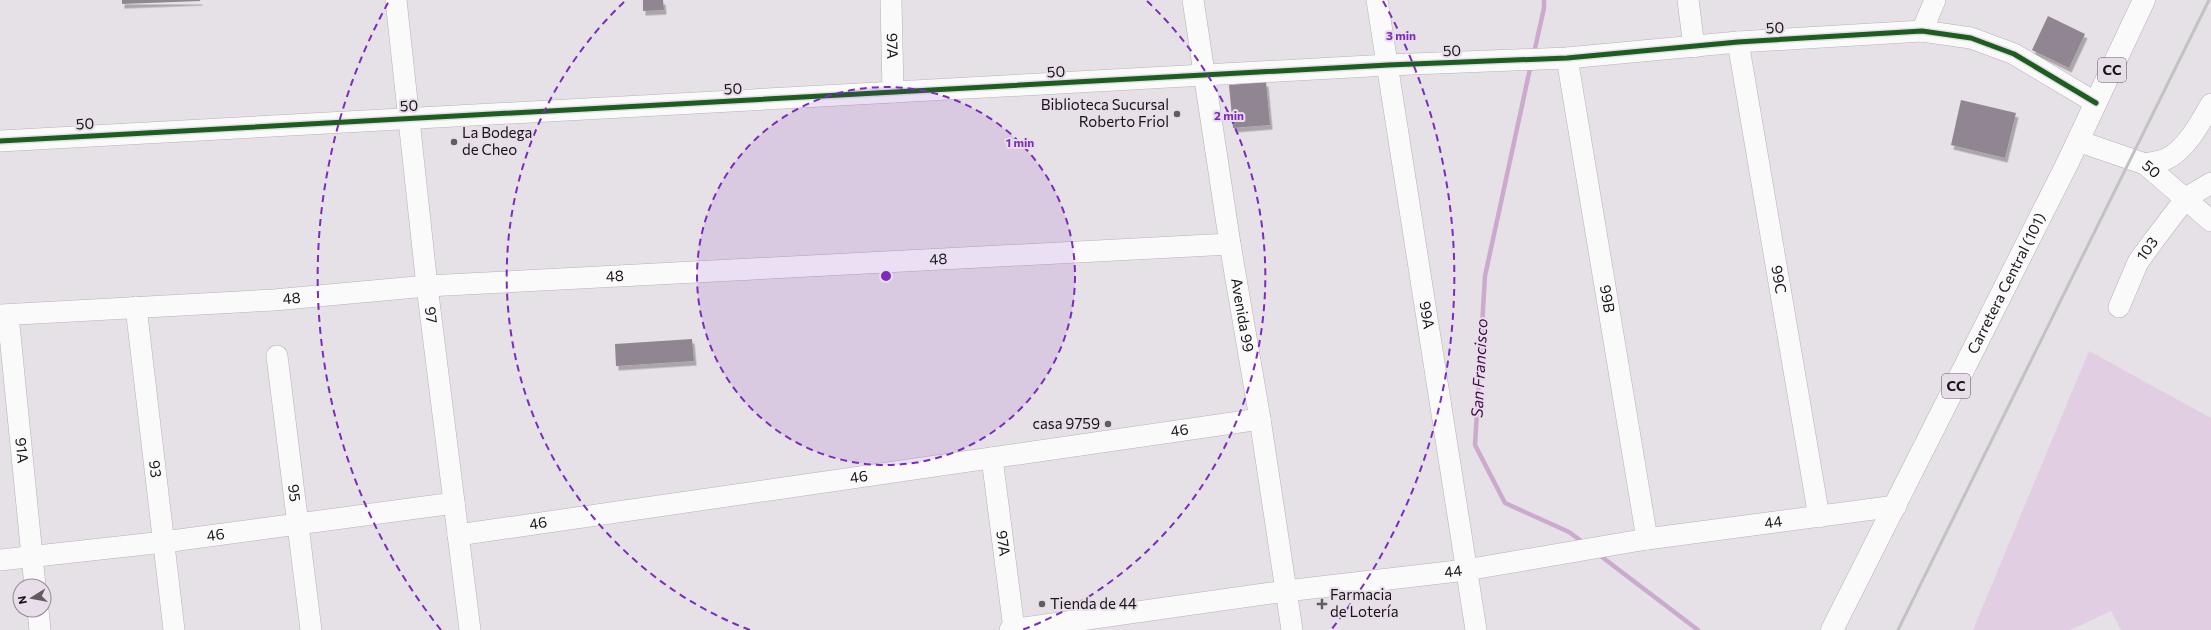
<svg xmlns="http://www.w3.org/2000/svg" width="2211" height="630" viewBox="0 0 2211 630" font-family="Commissioner,sans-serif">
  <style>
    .green { fill: #e1cee2 }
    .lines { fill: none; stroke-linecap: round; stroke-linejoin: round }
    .stream { stroke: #ccaace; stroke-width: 4.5 }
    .building { fill: #908691; filter: url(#shadow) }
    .minor-casing { stroke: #b6b1b6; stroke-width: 22 }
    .major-casing { stroke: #b6b1b6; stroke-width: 23 }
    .minor { stroke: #fbfafb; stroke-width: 21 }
    .major { stroke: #fbfafb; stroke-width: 22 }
    .rail { stroke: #c3c2c3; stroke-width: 3 }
    .cycleway-casing { stroke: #e8dee9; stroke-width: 8 }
    .cycleway { stroke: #1b5e20; stroke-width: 5 }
    .ring { fill: none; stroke: #7b2cbf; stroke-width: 2; stroke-dasharray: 7 5 }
    .poi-dot { fill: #605c60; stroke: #e8dee9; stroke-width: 1.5 }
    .labels { text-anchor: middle; stroke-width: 4; stroke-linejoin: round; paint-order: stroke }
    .shield { fill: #e8dee9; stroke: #565157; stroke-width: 1 }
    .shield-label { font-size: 14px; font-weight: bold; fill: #181418 }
    .street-label { font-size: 15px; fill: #181418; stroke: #e8dee9 }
    .poi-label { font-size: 15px; fill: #181418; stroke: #e8dee9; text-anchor: start }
    .water-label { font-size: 16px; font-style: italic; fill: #440a4a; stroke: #e8dee9 }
    .centre { fill: #7b2cbf; stroke: #e8dee9; stroke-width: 2 }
    .ring-label { font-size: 12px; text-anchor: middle; font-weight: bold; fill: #7b2cbf; stroke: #e8dee9; stroke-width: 4; stroke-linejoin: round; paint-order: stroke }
  </style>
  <defs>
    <filter id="shadow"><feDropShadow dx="2.5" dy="4.5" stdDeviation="0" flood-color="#0004"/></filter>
  </defs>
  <rect width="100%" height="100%" fill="#e6e1e6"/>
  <polygon class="green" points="2089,351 2211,418 2211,630 2121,630 2111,611 2070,630 1973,630"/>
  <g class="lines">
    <g class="stream">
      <polyline points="1534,53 1544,8 1544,0"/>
      <polyline points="1531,64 1485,276 1475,445 1505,503 1569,532 1584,543"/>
      <polyline points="1598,554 1698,630"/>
    </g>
  </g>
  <g class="building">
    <polygon points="122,0 200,0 200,1 122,4"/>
    <polygon points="643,0 663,0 664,10 643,11"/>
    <polygon points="2048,16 2085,34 2069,68 2032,50"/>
    <polygon points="1266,82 1270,125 1233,128 1229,85"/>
    <polygon points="1961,100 2016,113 2005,158 1951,145"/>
    <polygon points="692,339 694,361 616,366 615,344"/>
  </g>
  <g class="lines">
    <g class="minor-casing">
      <g id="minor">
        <path id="s1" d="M396,0L427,286L470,630"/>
        <path id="s2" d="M891,0L893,92"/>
        <path id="s3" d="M1193,0L1230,244L1260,419L1292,630"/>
        <path id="s4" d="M1377,0L1476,630"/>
        <polyline points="1688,0 1694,47"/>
        <polyline points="1922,31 1935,0"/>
        <path id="s5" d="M1738,42L1819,517"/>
        <path id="s6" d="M1567,58L1647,539"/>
        <polyline points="0,141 1388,65 1567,58 1738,42 1922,31 1971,38 2014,54 2096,103"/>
        <path id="s7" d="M2078,141L2145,164L2211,221"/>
        <path d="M2145,164C2152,162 2160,162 2166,159C2185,151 2201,122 2211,104"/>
        <path id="s8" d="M136,307L174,630"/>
        <path id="s9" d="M2119,307L2138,262L2154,240L2186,198L2211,183"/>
        <path id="s10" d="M0,315L274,300L427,286L1230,244"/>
        <path id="s11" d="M8,315L35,586"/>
        <path id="s12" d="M277,356L311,630"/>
        <path id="s13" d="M992,458L1014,629"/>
        <path id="s14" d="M458,535L1260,419"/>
        <path id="s15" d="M0,560L164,542L454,503"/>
        <polyline points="38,610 40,630"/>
        <path id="s16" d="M1010,630L1286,591L1466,570L1647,539L1896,506"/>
      </g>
    </g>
    <g class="major-casing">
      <g id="major">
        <path id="s17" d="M1832,630L2068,162L2144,0"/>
      </g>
    </g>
    <use href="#minor" class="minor"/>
    <use href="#major" class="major"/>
    <polyline class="rail" points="1898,630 2209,0"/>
    <g class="cycleway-casing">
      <polyline id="cycleway" points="0,141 1388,65 1567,58 1738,42 1922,31 1971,38 2014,54 2096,103"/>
    </g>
    <use href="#cycleway" class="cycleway"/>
  </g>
  <circle cx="886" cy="276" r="189" fill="#7b2cbf" fill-opacity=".12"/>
  <g class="ring">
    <circle cx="886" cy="276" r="189"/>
    <path d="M750 630A379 379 0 0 1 625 1M1147 1A379 379 0 0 1 1022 630"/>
    <path d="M441 630A568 568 0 0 1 389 1M1383 1A568 568 0 0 1 1331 630"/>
  </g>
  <g class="poi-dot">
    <circle cx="1177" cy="114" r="4"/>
    <circle cx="454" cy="142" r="4"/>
    <circle cx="1108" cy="424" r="4"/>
    <circle cx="1042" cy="604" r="4"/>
    <path d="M1320 598h4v4h4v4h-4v4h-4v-4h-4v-4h4z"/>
  </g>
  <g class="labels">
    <g class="shield">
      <rect x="2098" y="58" width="28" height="24" rx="3"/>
      <rect x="1942" y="374" width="28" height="24" rx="3"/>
    </g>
    <g class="shield-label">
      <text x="2112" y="75">CC</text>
      <text x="1956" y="391">CC</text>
    </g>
    <g class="street-label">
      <text transform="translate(1775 28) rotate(-3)" y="5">50</text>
      <text dy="5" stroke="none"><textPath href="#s2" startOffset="46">97A</textPath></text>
      <text transform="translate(1452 51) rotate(-2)" y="5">50</text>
      <text transform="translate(1056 72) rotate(-3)" y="5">50</text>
      <text transform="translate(733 89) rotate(-3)" y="5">50</text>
      <text transform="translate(409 106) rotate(-3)" y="5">50</text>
      <text transform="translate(85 124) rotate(-3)" y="5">50</text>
      <text dy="5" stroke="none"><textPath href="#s7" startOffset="79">50</textPath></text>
      <text dy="5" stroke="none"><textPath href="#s9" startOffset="65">103</textPath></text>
      <text dy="5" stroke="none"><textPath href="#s10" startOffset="940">48</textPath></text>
      <text dy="5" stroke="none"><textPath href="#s10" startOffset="616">48</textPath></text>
      <text dy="5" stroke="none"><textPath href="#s5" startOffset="241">99C</textPath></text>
      <text dy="5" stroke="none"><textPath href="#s17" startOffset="388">Carretera Central (101)</textPath></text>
      <text dy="5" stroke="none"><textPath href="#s10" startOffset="292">48</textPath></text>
      <text dy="5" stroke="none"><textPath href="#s6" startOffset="244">99B</textPath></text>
      <text dy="5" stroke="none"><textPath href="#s1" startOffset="317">97</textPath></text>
      <text dy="5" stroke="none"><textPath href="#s3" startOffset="319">Avenida 99</textPath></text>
      <text dy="5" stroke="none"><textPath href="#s4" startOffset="319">99A</textPath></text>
      <text dy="5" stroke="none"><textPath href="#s14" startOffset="729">46</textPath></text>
      <text dy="5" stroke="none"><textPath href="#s11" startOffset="136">91A</textPath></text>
      <text dy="5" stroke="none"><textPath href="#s8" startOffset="163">93</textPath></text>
      <text dy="5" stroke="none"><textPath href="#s14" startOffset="405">46</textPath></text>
      <text dy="5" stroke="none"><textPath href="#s12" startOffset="138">95</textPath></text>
      <text dy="5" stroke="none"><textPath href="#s14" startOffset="81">46</textPath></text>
      <text dy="5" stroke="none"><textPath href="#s16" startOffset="771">44</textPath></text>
      <text dy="5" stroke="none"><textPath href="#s15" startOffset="217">46</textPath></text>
      <text dy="5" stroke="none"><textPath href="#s13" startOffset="86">97A</textPath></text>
      <text dy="5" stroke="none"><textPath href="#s16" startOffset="447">44</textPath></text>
    </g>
    <g class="poi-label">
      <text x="1169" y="110" text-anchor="end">Biblioteca Sucursal<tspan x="1169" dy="17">Roberto Friol</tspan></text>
      <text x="462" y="138">La Bodega<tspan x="462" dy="17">de Cheo</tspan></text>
      <text x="1100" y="429" text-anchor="end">casa 9759</text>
      <text x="1330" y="600">Farmacia<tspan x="1330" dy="17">de Lotería</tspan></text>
      <text x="1050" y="609">Tienda de 44</text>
    </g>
    <g class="water-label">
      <text transform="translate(1479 368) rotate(-87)" y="6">San Francisco</text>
    </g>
  </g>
  <circle cx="886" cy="276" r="6" class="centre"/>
  <g class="ring-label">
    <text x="1401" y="40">3 min</text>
    <text x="1229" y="120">2 min</text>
    <text x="1020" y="147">1 min</text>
  </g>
  <g transform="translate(32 598) rotate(259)"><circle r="19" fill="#e8dee9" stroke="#958d95"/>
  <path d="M0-3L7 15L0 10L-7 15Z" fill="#605c60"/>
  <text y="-6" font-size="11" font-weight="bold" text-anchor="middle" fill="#181418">N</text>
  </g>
</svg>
